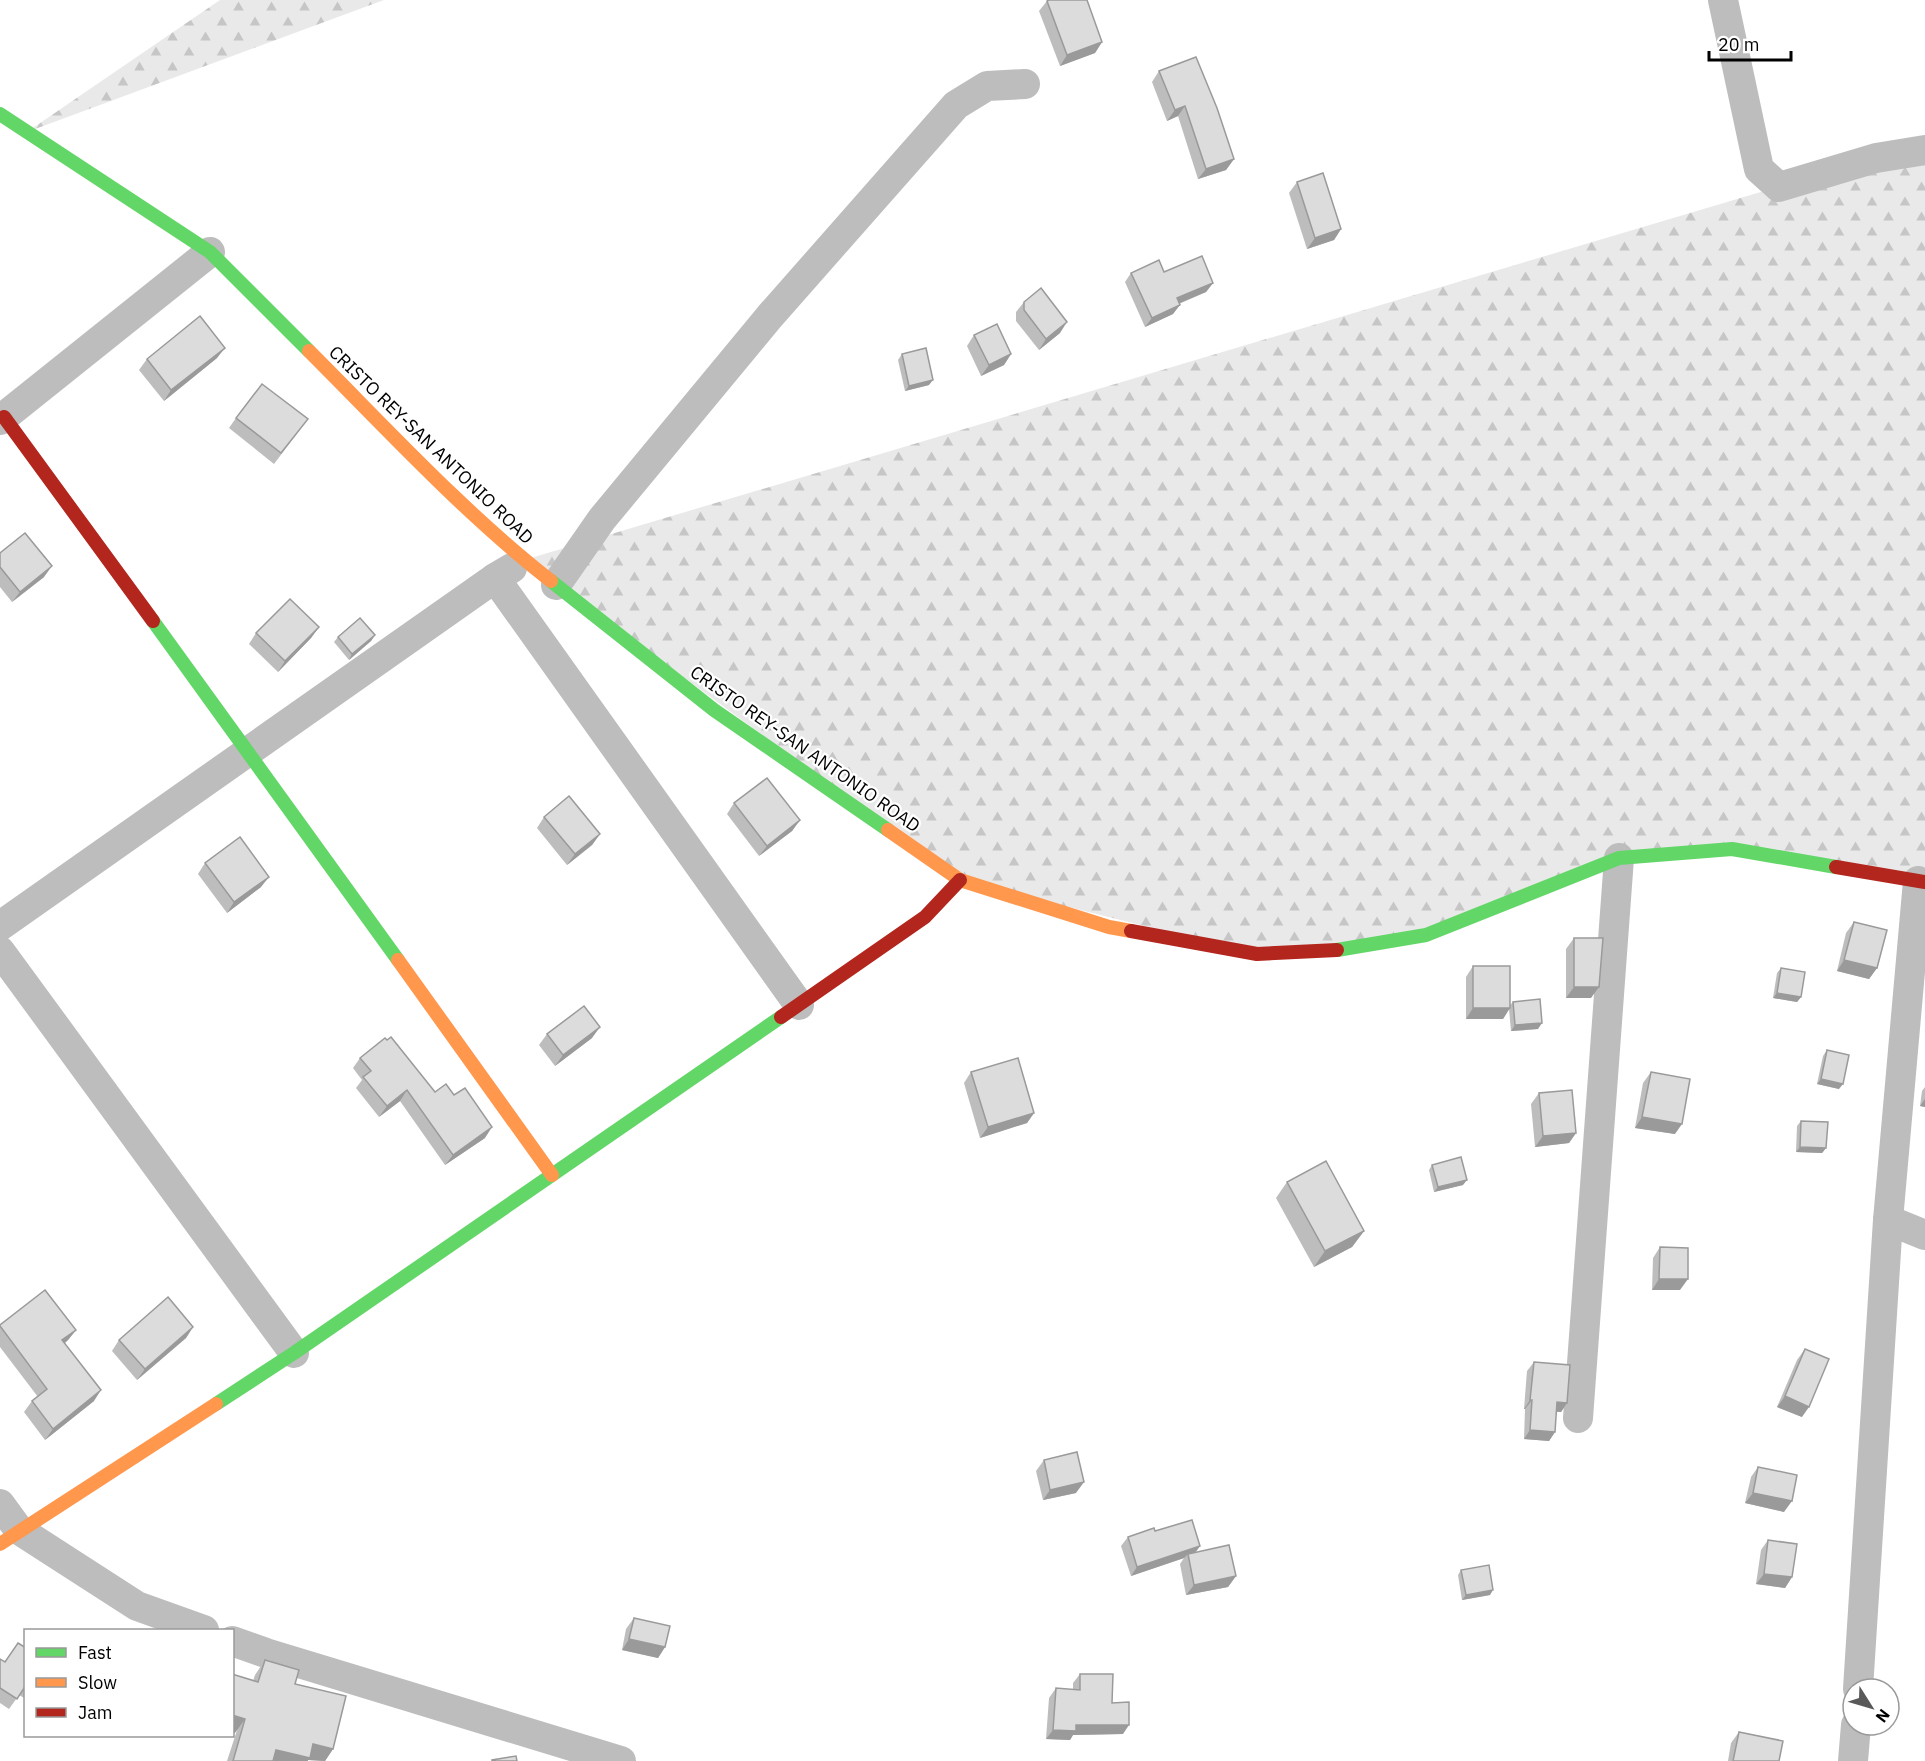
<svg xmlns="http://www.w3.org/2000/svg" width="1925" height="1761" viewBox="0 0 1925 1761" font-family="'IBM Plex Sans',sans-serif">
  <style>
    .forest { fill: url(#forest-firs) }
    .lines { fill: none; stroke-linecap: round; stroke-linejoin: round }
    .street { stroke: #bdbdbd; stroke-width: 30 }
    .fast { stroke: #63d668; stroke-width: 14 }
    .slow { stroke: #ff974d; stroke-width: 14 }
    .jam { stroke: #b3261e; stroke-width: 14 }
    .wall { fill: #bdbdbd }
    .shaded-wall { fill: #9a9a9a }
    .building { fill: #dcdcdc; stroke: #9a9a9a; stroke-width: 1.5 }
    .labels { text-anchor: middle; stroke-width: 4.5; stroke-linejoin: round; paint-order: stroke }
    .street-label { font-size: 18px; fill: #000; stroke: #fff }
  </style>
  <defs>
    <pattern id="forest-firs" width="22" height="20" patternUnits="userSpaceOnUse" patternTransform="scale(1.5)"><rect width="22" height="20" fill="#e9e9e9"/><path d="M5 1l3.5 6h-7zM16 11l3.5 6h-7z" fill="#c6c6c6"/></pattern>
  </defs>
  <rect width="100%" height="100%" fill="#fff"/>
  <g class="forest">
    <polygon points="220,0 384,0 27,132"/>
    <polygon points="1925,143 1925,882 1731,849 1619,858 1426,935 1257,954 960,880 524,560"/>
  </g>
  <g class="lines">
    <g class="street">
      <polyline points="1723,0 1759,169 1779,187 1876,158 1925,150"/>
      <polyline points="0,420 210,252"/>
      <polyline points="512,568 495,578 799,1005"/>
      <polyline points="556,585 602,519 770,316 956,105 987,86 1025,84"/>
      <polyline points="0,926 495,578"/>
      <polyline points="0,951 294,1353"/>
      <polyline points="1888,1220 1925,1235"/>
      <polyline points="1578,1418 1619,858"/>
      <polyline points="0,1504 19,1530 137,1606 204,1630"/>
      <polyline points="232,1641 266,1653 621,1761"/>
      <polyline points="1858,1689 1888,1220 1918,881"/>
      <polyline points="1853,1761 1856,1725"/>
    </g>
    <g class="fast">
      <polyline points="0,114 210,252 309,351"/>
      <polyline points="551,581 714,710 888,830"/>
      <polyline points="153,621 398,960"/>
      <polyline points="1337,950 1426,935 1619,858 1732,849 1836,867"/>
      <polyline points="216,1404 294,1353 781,1017"/>
    </g>
    <g class="slow">
      <path d="M309,351C388,430 463,512 551,581"/>
      <polyline points="888,830 960,880 1109,927 1131,931"/>
      <polyline points="398,960 552,1175"/>
      <polyline points="0,1544 216,1404"/>
    </g>
    <g class="jam">
      <polyline points="4,417 153,621"/>
      <polyline points="1836,867 1925,882"/>
      <polyline points="1131,931 1257,954 1337,950"/>
      <polyline points="781,1017 925,917 960,880"/>
    </g>
  </g>
  <g class="wall">
    <polygon points="1047,1 1102,42 1095,53 1060,66 1039,11"/>
    <polygon points="1159,71 1234,159 1226,170 1198,179 1178,116 1167,121 1152,82"/>
    <polygon points="1297,182 1341,229 1334,240 1307,249 1289,193"/>
    <polygon points="1164,272 1213,283 1206,292 1179,304 1173,314 1145,327 1125,282 1131,273"/>
    <polygon points="1024,302 1060,333 1039,350 1016,321 1016,312"/>
    <polygon points="974,335 1011,354 1004,365 981,376 967,346"/>
    <polygon points="902,354 929,385 905,391 898,360"/>
    <polygon points="217,358 164,401 139,370 147,359"/>
    <polygon points="236,418 308,419 274,464 229,428"/>
    <polygon points="0,553 44,577 12,602 0,587"/>
    <polygon points="319,627 311,638 278,672 249,644 256,633"/>
    <polygon points="375,635 371,641 349,660 334,642 338,637"/>
    <polygon points="734,803 800,820 792,831 759,856 727,814"/>
    <polygon points="544,817 600,834 592,845 567,865 537,828"/>
    <polygon points="205,863 261,887 227,913 198,874"/>
    <polygon points="1854,922 1877,968 1869,979 1837,971 1846,933"/>
    <polygon points="1574,938 1591,998 1566,998 1566,949"/>
    <polygon points="1473,966 1510,1005 1513,1002 1538,1029 1511,1031 1509,1009 1503,1019 1466,1019 1466,977"/>
    <polygon points="1781,968 1801,997 1797,1002 1773,998 1777,973"/>
    <polygon points="547,1034 592,1038 555,1066 539,1045"/>
    <polygon points="1827,1050 1839,1089 1817,1084 1823,1056"/>
    <polygon points="360,1058 435,1092 485,1138 445,1165 400,1101 379,1117 356,1088 362,1080 353,1068"/>
    <polygon points="971,1072 1034,1113 1027,1123 980,1138 964,1083"/>
    <polygon points="1651,1072 1675,1134 1635,1128 1643,1083"/>
    <polygon points="1925,1087 1925,1107 1920,1106 1922,1091"/>
    <polygon points="1539,1093 1576,1133 1569,1143 1535,1147 1531,1104"/>
    <polygon points="1801,1121 1826,1148 1822,1153 1796,1152 1797,1126"/>
    <polygon points="1432,1165 1463,1185 1434,1192 1429,1170"/>
    <polygon points="1287,1182 1364,1231 1352,1247 1314,1267 1276,1198"/>
    <polygon points="1660,1247 1680,1290 1652,1290 1653,1258"/>
    <polygon points="0,1325 76,1330 68,1340 65,1343 94,1401 45,1440 24,1412 32,1401 38,1397 0,1347"/>
    <polygon points="193,1327 186,1338 137,1380 112,1351 119,1340"/>
    <polygon points="1805,1349 1802,1417 1777,1407 1797,1360"/>
    <polygon points="1534,1362 1567,1403 1561,1412 1556,1412 1555,1432 1549,1441 1524,1439 1525,1409 1524,1409 1527,1371"/>
    <polygon points="1044,1460 1076,1493 1043,1500 1036,1471"/>
    <polygon points="1758,1467 1784,1512 1745,1503 1751,1477"/>
    <polygon points="1155,1531 1200,1546 1196,1552 1236,1576 1228,1587 1186,1595 1180,1564 1184,1558 1131,1576 1121,1546 1128,1537"/>
    <polygon points="1768,1540 1792,1577 1785,1588 1756,1584 1761,1550"/>
    <polygon points="1461,1570 1490,1595 1462,1600 1458,1575"/>
    <polygon points="634,1618 665,1647 658,1658 622,1650 626,1629"/>
    <polygon points="26,1648 26,1699 19,1695 9,1709 0,1703 0,1659 4,1662"/>
    <polygon points="265,1660 295,1684 333,1749 325,1761 308,1760 308,1761 227,1761 255,1675"/>
    <polygon points="1080,1674 1112,1703 1123,1734 1073,1735 1070,1740 1046,1739 1049,1698 1056,1688 1073,1690 1073,1683"/>
    <polygon points="1739,1732 1779,1761 1728,1761 1731,1743"/>
  </g>
  <g class="shaded-wall">
    <polygon points="1102,42 1095,53 1060,66 1067,55"/>
    <polygon points="1185,106 1178,116 1167,121 1175,110"/>
    <polygon points="1234,159 1226,170 1198,179 1206,169"/>
    <polygon points="1341,229 1334,240 1307,249 1315,238"/>
    <polygon points="1213,283 1206,292 1170,307 1177,298"/>
    <polygon points="1180,305 1173,314 1145,327 1152,318"/>
    <polygon points="1067,322 1060,333 1039,350 1046,339"/>
    <polygon points="225,348 217,358 164,401 171,390"/>
    <polygon points="1011,354 1004,365 981,376 989,365"/>
    <polygon points="933,380 929,385 905,391 909,386"/>
    <polygon points="52,566 44,577 12,602 20,592"/>
    <polygon points="319,627 311,638 278,672 285,661"/>
    <polygon points="375,635 371,641 349,660 352,654"/>
    <polygon points="800,820 792,831 759,856 767,846"/>
    <polygon points="600,834 592,845 567,865 575,854"/>
    <polygon points="269,877 261,887 227,913 234,902"/>
    <polygon points="1844,960 1877,968 1869,979 1837,971"/>
    <polygon points="1574,987 1599,987 1591,998 1566,998"/>
    <polygon points="1777,993 1801,997 1797,1002 1773,998"/>
    <polygon points="1473,1008 1510,1008 1503,1019 1466,1019"/>
    <polygon points="1542,1023 1538,1029 1511,1031 1515,1025"/>
    <polygon points="600,1027 592,1038 555,1066 563,1055"/>
    <polygon points="1821,1079 1843,1084 1839,1089 1817,1084"/>
    <polygon points="407,1090 400,1101 379,1117 387,1106"/>
    <polygon points="1925,1099 1925,1107 1920,1106"/>
    <polygon points="1034,1113 1027,1123 980,1138 988,1127"/>
    <polygon points="1642,1117 1682,1124 1675,1134 1635,1128"/>
    <polygon points="492,1127 485,1138 445,1165 453,1155"/>
    <polygon points="1576,1133 1569,1143 1535,1147 1543,1136"/>
    <polygon points="1800,1147 1826,1148 1822,1153 1796,1152"/>
    <polygon points="1467,1180 1463,1185 1434,1192 1438,1187"/>
    <polygon points="1364,1231 1352,1247 1314,1267 1325,1251"/>
    <polygon points="1659,1279 1688,1279 1680,1290 1652,1290"/>
    <polygon points="193,1327 186,1338 137,1380 145,1369"/>
    <polygon points="76,1330 68,1340 55,1351 62,1340"/>
    <polygon points="101,1390 94,1401 45,1440 53,1429"/>
    <polygon points="1785,1396 1809,1407 1802,1417 1777,1407"/>
    <polygon points="1530,1400 1532,1400 1525,1409 1524,1409"/>
    <polygon points="1557,1402 1567,1403 1561,1412 1550,1411"/>
    <polygon points="1530,1430 1555,1432 1549,1441 1524,1439"/>
    <polygon points="1084,1482 1076,1493 1043,1500 1050,1490"/>
    <polygon points="1753,1493 1792,1501 1784,1512 1745,1503"/>
    <polygon points="1200,1546 1193,1555 1188,1554 1184,1558 1131,1576 1137,1567"/>
    <polygon points="1764,1574 1792,1577 1785,1588 1756,1584"/>
    <polygon points="1236,1576 1228,1587 1186,1595 1194,1585"/>
    <polygon points="1493,1590 1490,1595 1462,1600 1466,1595"/>
    <polygon points="629,1639 665,1647 658,1658 622,1650"/>
    <polygon points="232,1715 245,1719 235,1733 232,1732"/>
    <polygon points="1076,1725 1129,1725 1123,1734 1073,1735 1070,1740 1046,1739 1053,1730"/>
    <polygon points="313,1744 333,1749 325,1761 308,1760 308,1761 268,1761 276,1750"/>
  </g>
  <g class="building">
    <polygon points="1049,0 1087,0 1102,42 1067,55 1047,1"/>
    <polygon points="1196,57 1217,108 1234,159 1206,169 1185,106 1175,110 1159,71"/>
    <polygon points="1323,173 1341,229 1315,238 1297,182"/>
    <polygon points="1202,256 1213,283 1177,298 1180,305 1152,318 1131,273 1159,260 1164,272"/>
    <polygon points="1041,288 1067,322 1046,339 1024,310 1024,302"/>
    <polygon points="200,316 225,348 171,390 147,359"/>
    <polygon points="997,324 1011,354 989,365 974,335"/>
    <polygon points="926,348 933,380 909,386 902,354"/>
    <polygon points="262,384 308,419 281,453 236,418"/>
    <polygon points="25,533 52,566 20,592 0,567 0,553"/>
    <polygon points="290,599 319,627 285,661 256,633"/>
    <polygon points="360,618 375,635 352,654 338,637"/>
    <polygon points="767,778 800,820 767,846 734,803"/>
    <polygon points="569,796 600,834 575,854 544,817"/>
    <polygon points="240,837 269,877 234,902 205,863"/>
    <polygon points="1854,922 1887,930 1877,968 1844,960"/>
    <polygon points="1574,938 1603,938 1599,987 1574,987"/>
    <rect x="1473" y="966" width="37" height="42"/>
    <polygon points="1781,968 1805,972 1801,997 1777,993"/>
    <polygon points="1540,999 1542,1023 1515,1025 1513,1002"/>
    <polygon points="584,1006 600,1027 563,1055 547,1034"/>
    <polygon points="391,1037 435,1092 446,1084 454,1095 465,1088 492,1127 453,1155 407,1090 387,1106 363,1077 371,1071 360,1058 385,1038 387,1040"/>
    <polygon points="1827,1050 1849,1055 1843,1084 1821,1079"/>
    <polygon points="1018,1058 1034,1113 988,1127 971,1072"/>
    <polygon points="1651,1072 1690,1079 1682,1124 1642,1117"/>
    <polygon points="1572,1090 1576,1133 1543,1136 1539,1093"/>
    <polygon points="1801,1121 1828,1122 1826,1148 1800,1147"/>
    <polygon points="1461,1157 1467,1180 1438,1187 1432,1165"/>
    <polygon points="1326,1161 1364,1231 1325,1251 1287,1182"/>
    <polygon points="1660,1247 1688,1248 1688,1279 1659,1279"/>
    <polygon points="45,1290 76,1330 62,1340 101,1390 53,1429 32,1401 47,1389 0,1326 0,1325"/>
    <polygon points="168,1297 193,1327 145,1369 119,1340"/>
    <polygon points="1805,1349 1829,1359 1809,1407 1785,1396"/>
    <polygon points="1534,1362 1570,1365 1567,1403 1557,1402 1555,1432 1530,1430 1532,1400 1530,1400"/>
    <polygon points="1077,1452 1084,1482 1050,1490 1044,1460"/>
    <polygon points="1758,1467 1797,1475 1792,1501 1753,1493"/>
    <polygon points="1192,1520 1200,1546 1137,1567 1128,1537 1154,1528 1155,1531"/>
    <polygon points="1768,1540 1797,1544 1792,1577 1764,1574"/>
    <polygon points="1229,1545 1236,1576 1194,1585 1188,1554"/>
    <polygon points="1489,1565 1493,1590 1466,1595 1461,1570"/>
    <polygon points="634,1618 670,1626 665,1647 629,1639"/>
    <polygon points="18,1643 26,1648 26,1685 17,1699 0,1688 0,1659 5,1662"/>
    <polygon points="265,1660 299,1670 295,1684 346,1696 333,1749 313,1744 310,1758 276,1750 273,1761 233,1761 245,1719 232,1715 232,1674 258,1682"/>
    <polygon points="1080,1674 1113,1674 1112,1703 1129,1702 1129,1725 1076,1725 1076,1731 1053,1730 1056,1688 1080,1690"/>
    <polygon points="1739,1732 1783,1741 1779,1761 1733,1761"/>
    <polygon points="516,1756 517,1761 492,1761 492,1760"/>
  </g>
  <g class="labels">
    <g class="street-label">
      <text transform="translate(431 445) rotate(44)" y="6">CRISTO REY-SAN ANTONIO ROAD</text>
      <text transform="translate(805 749) rotate(35)" y="6">CRISTO REY-SAN ANTONIO ROAD</text>
    </g>
  </g>
  <rect x="24" y="1629" width="210" height="108" fill="#ffffff" stroke="#999999" stroke-width="1.5"/>
  <rect x="36" y="1648" width="30" height="9" fill="#63d668" stroke="#999999" stroke-width="1.5"/>
  <text x="78" y="1659" font-size="18" fill="#000000">Fast</text>
  <rect x="36" y="1678" width="30" height="9" fill="#ff974d" stroke="#999999" stroke-width="1.5"/>
  <text x="78" y="1689" font-size="18" fill="#000000">Slow</text>
  <rect x="36" y="1708" width="30" height="9" fill="#b3261e" stroke="#999999" stroke-width="1.5"/>
  <text x="78" y="1719" font-size="18" fill="#000000">Jam</text>
  <g transform="translate(1871 1707) rotate(127)"><circle r="28" fill="#ffffff" stroke="#999999" stroke-width="1.5"/>
  <path d="M0-4.5L10 22L0 15L-10 22Z" fill="#595959"/>
  <text y="-9" font-size="16" font-weight="bold" text-anchor="middle" fill="#000000">N</text>
  </g>
  <path d="M1709 51v9h82v-9" fill="none" stroke="#000000" stroke-width="3"/>
  <text x="1718" y="51" font-size="18" fill="#000000" stroke="#ffffff" stroke-width="4.5" paint-order="stroke">20 m</text>
</svg>
